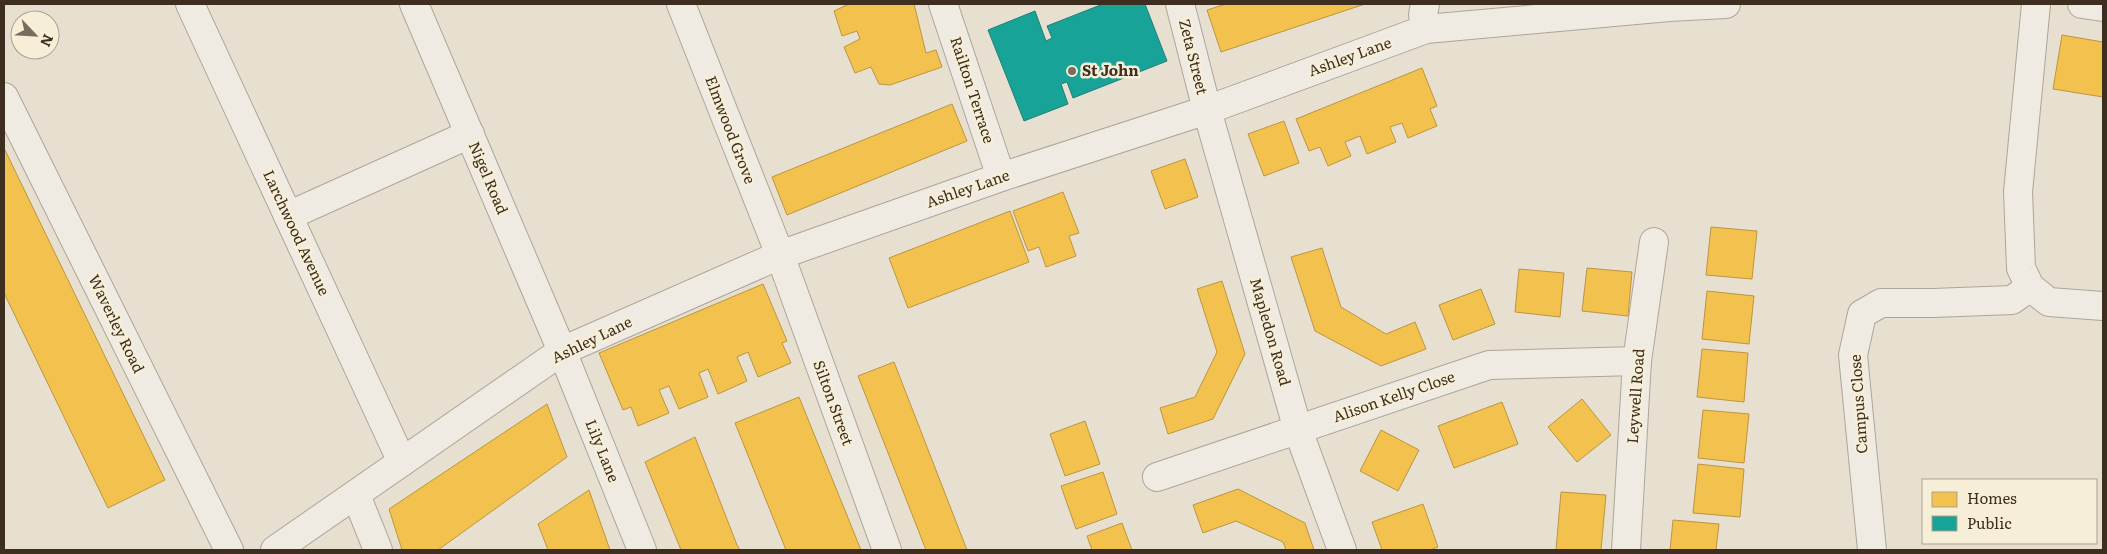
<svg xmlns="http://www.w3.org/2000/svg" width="2107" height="554" viewBox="0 0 2107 554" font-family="Literata,serif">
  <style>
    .homes { fill: #f2c14e; stroke: #bc9540 }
    .public { fill: #17a398; stroke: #228074 }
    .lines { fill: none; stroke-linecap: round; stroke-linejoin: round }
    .minor-casing { stroke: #ada599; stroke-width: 30 }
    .minor { stroke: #efebe3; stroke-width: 28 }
    .poi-dot { fill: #786c5e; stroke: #f7eed8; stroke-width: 2 }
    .labels { text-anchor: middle; stroke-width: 5; stroke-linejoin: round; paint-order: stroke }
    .street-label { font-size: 15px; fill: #3d2e20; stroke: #f7eed8 }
    .poi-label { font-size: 15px; font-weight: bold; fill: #3d2e20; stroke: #f7eed8; text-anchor: start }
  </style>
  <rect width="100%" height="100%" fill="#e7e0d1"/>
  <g class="homes">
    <polygon points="849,4 914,4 926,53 936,50 942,67 890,85 879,84 871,67 855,73 844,47 860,39 857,31 842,36 834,11"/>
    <polygon points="1226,4 1365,4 1221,52 1207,10"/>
    <polygon points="2062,35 2103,42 2103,97 2053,89"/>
    <polygon points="1422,68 1437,106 1430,109 1437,126 1408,138 1402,123 1390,127 1396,142 1367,154 1360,136 1345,142 1351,156 1328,166 1320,147 1309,151 1296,119"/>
    <polygon points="952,104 967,141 787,215 772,177"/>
    <polygon points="1284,121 1299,163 1264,176 1248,134"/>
    <polygon points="4,148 165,480 108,508 4,293"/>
    <polygon points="1185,159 1198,197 1165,209 1151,171"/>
    <polygon points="1063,192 1079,233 1069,236 1076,256 1046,267 1039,247 1028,251 1013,211"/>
    <polygon points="1010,211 1029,262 908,308 889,258"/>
    <polygon points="1711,227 1757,231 1752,279 1706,275"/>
    <polygon points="1322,248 1341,307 1386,334 1415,322 1426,349 1381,366 1315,331 1291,257"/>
    <polygon points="1587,268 1632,272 1628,316 1582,311"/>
    <polygon points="1519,269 1564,273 1560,317 1515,312"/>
    <polygon points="1222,281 1245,354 1213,419 1168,434 1160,408 1195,397 1217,352 1197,289"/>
    <polygon points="763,284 787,341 782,343 791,363 758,377 748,352 737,357 747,381 718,394 708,369 699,373 708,397 679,409 669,386 659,390 669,413 638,426 631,407 623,410 599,353"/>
    <polygon points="1481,289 1495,324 1453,340 1439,305"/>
    <polygon points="1707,291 1754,296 1749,344 1702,339"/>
    <polygon points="1702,349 1748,353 1744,402 1697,397"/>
    <polygon points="894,362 967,550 926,550 858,376"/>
    <polygon points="799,397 861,550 786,550 735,423"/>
    <polygon points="1582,399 1611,435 1577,462 1548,427"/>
    <polygon points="1502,402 1518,444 1454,468 1438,426"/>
    <polygon points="547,404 567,457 438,550 402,550 389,509"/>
    <polygon points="1703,410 1749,414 1744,463 1698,458"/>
    <polygon points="1085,421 1100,464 1065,476 1050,434"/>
    <polygon points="1381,430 1419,450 1398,491 1360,471"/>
    <polygon points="695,437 737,545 740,550 681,550 645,462"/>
    <polygon points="1698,464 1744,469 1740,517 1693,513"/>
    <polygon points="1103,472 1117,514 1076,529 1061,486"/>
    <polygon points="1238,489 1305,523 1314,550 1286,550 1283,542 1236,521 1203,533 1193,505"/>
    <polygon points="589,490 610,550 548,550 538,524"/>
    <polygon points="1561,492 1606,495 1601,550 1556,550"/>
    <polygon points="1423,504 1438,547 1430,550 1382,550 1372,522"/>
    <polygon points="1673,520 1719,524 1716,550 1670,550"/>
    <polygon points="1122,523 1132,550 1092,550 1087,536"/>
  </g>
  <polygon class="public" points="1103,4 1145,4 1167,61 1073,98 1067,82 1061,84 1068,104 1024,121 988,30 1035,11 1046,41 1052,38 1047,26"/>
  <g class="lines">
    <g class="minor-casing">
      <g id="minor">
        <polyline points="190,4 402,462"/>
        <polyline points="414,4 562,351 642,550"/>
        <polyline points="681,4 780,255 887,550"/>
        <polyline points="943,4 1001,177"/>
        <polyline points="1180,4 1207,110 1298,430 1342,550"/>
        <polyline points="1425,4 1423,15 1426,29"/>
        <polyline points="2036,4 2018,192 2021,268 2030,287 2049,302 2103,306"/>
        <polyline points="2082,4 2103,7"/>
        <polyline points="4,97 229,550"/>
        <polyline points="288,216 470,134"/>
        <polyline points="1157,477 1489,365 1637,361"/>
        <polyline points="356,495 378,550"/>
        <polyline points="275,550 562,351 780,255 1001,177 1207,110 1426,29 1669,7 1726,4"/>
        <polyline points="1626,550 1637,361 1654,242"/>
        <polyline points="1872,550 1853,355 1862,314 1881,303 1933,303 2012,300 2030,287"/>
      </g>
    </g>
    <use href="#minor" class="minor"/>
  </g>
  <circle class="poi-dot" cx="1072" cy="71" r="5"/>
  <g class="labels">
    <g class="street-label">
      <text transform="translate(1193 57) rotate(76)" y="5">Zeta Street</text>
      <text transform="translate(1350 57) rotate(-20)" y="5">Ashley Lane</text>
      <text transform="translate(972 90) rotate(72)" y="5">Railton Terrace</text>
      <text transform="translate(730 130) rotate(69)" y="5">Elmwood Grove</text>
      <text transform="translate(488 178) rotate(67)" y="5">Nigel Road</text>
      <text transform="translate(968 189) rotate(-19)" y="5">Ashley Lane</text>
      <text transform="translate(296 233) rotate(65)" y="5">Larchwood Avenue</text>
      <text transform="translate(116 324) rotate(64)" y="5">Waverley Road</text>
      <text transform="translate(1270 332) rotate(74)" y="5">Mapledon Road</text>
      <text transform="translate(592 340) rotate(-26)" y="5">Ashley Lane</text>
      <text transform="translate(1636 396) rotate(-86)" y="5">Leywell Road</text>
      <text transform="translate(1394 397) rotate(-19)" y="5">Alison Kelly Close</text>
      <text transform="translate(833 403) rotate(70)" y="5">Silton Street</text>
      <text transform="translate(1859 404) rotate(-94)" y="5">Campus Close</text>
      <text transform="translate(602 451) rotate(68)" y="5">Lily Lane</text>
    </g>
    <g class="poi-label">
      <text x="1082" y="76">St John</text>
    </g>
  </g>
  <rect width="2107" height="554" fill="none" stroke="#3d2e20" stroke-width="10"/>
  <rect x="1922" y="479" width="175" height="65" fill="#f7eed8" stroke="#ada18e"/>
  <rect x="1932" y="492" width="25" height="15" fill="#f2c14e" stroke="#ada18e"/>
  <text x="1967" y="504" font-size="15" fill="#3d2e20">Homes</text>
  <rect x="1932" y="516" width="25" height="15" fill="#17a398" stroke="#ada18e"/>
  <text x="1967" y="529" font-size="15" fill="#3d2e20">Public</text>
  <g transform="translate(35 35) rotate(115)"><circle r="24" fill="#f7eed8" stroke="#ada18e"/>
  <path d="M0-4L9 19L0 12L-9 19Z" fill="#786c5e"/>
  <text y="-8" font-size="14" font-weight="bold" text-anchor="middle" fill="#3d2e20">N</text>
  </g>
</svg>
